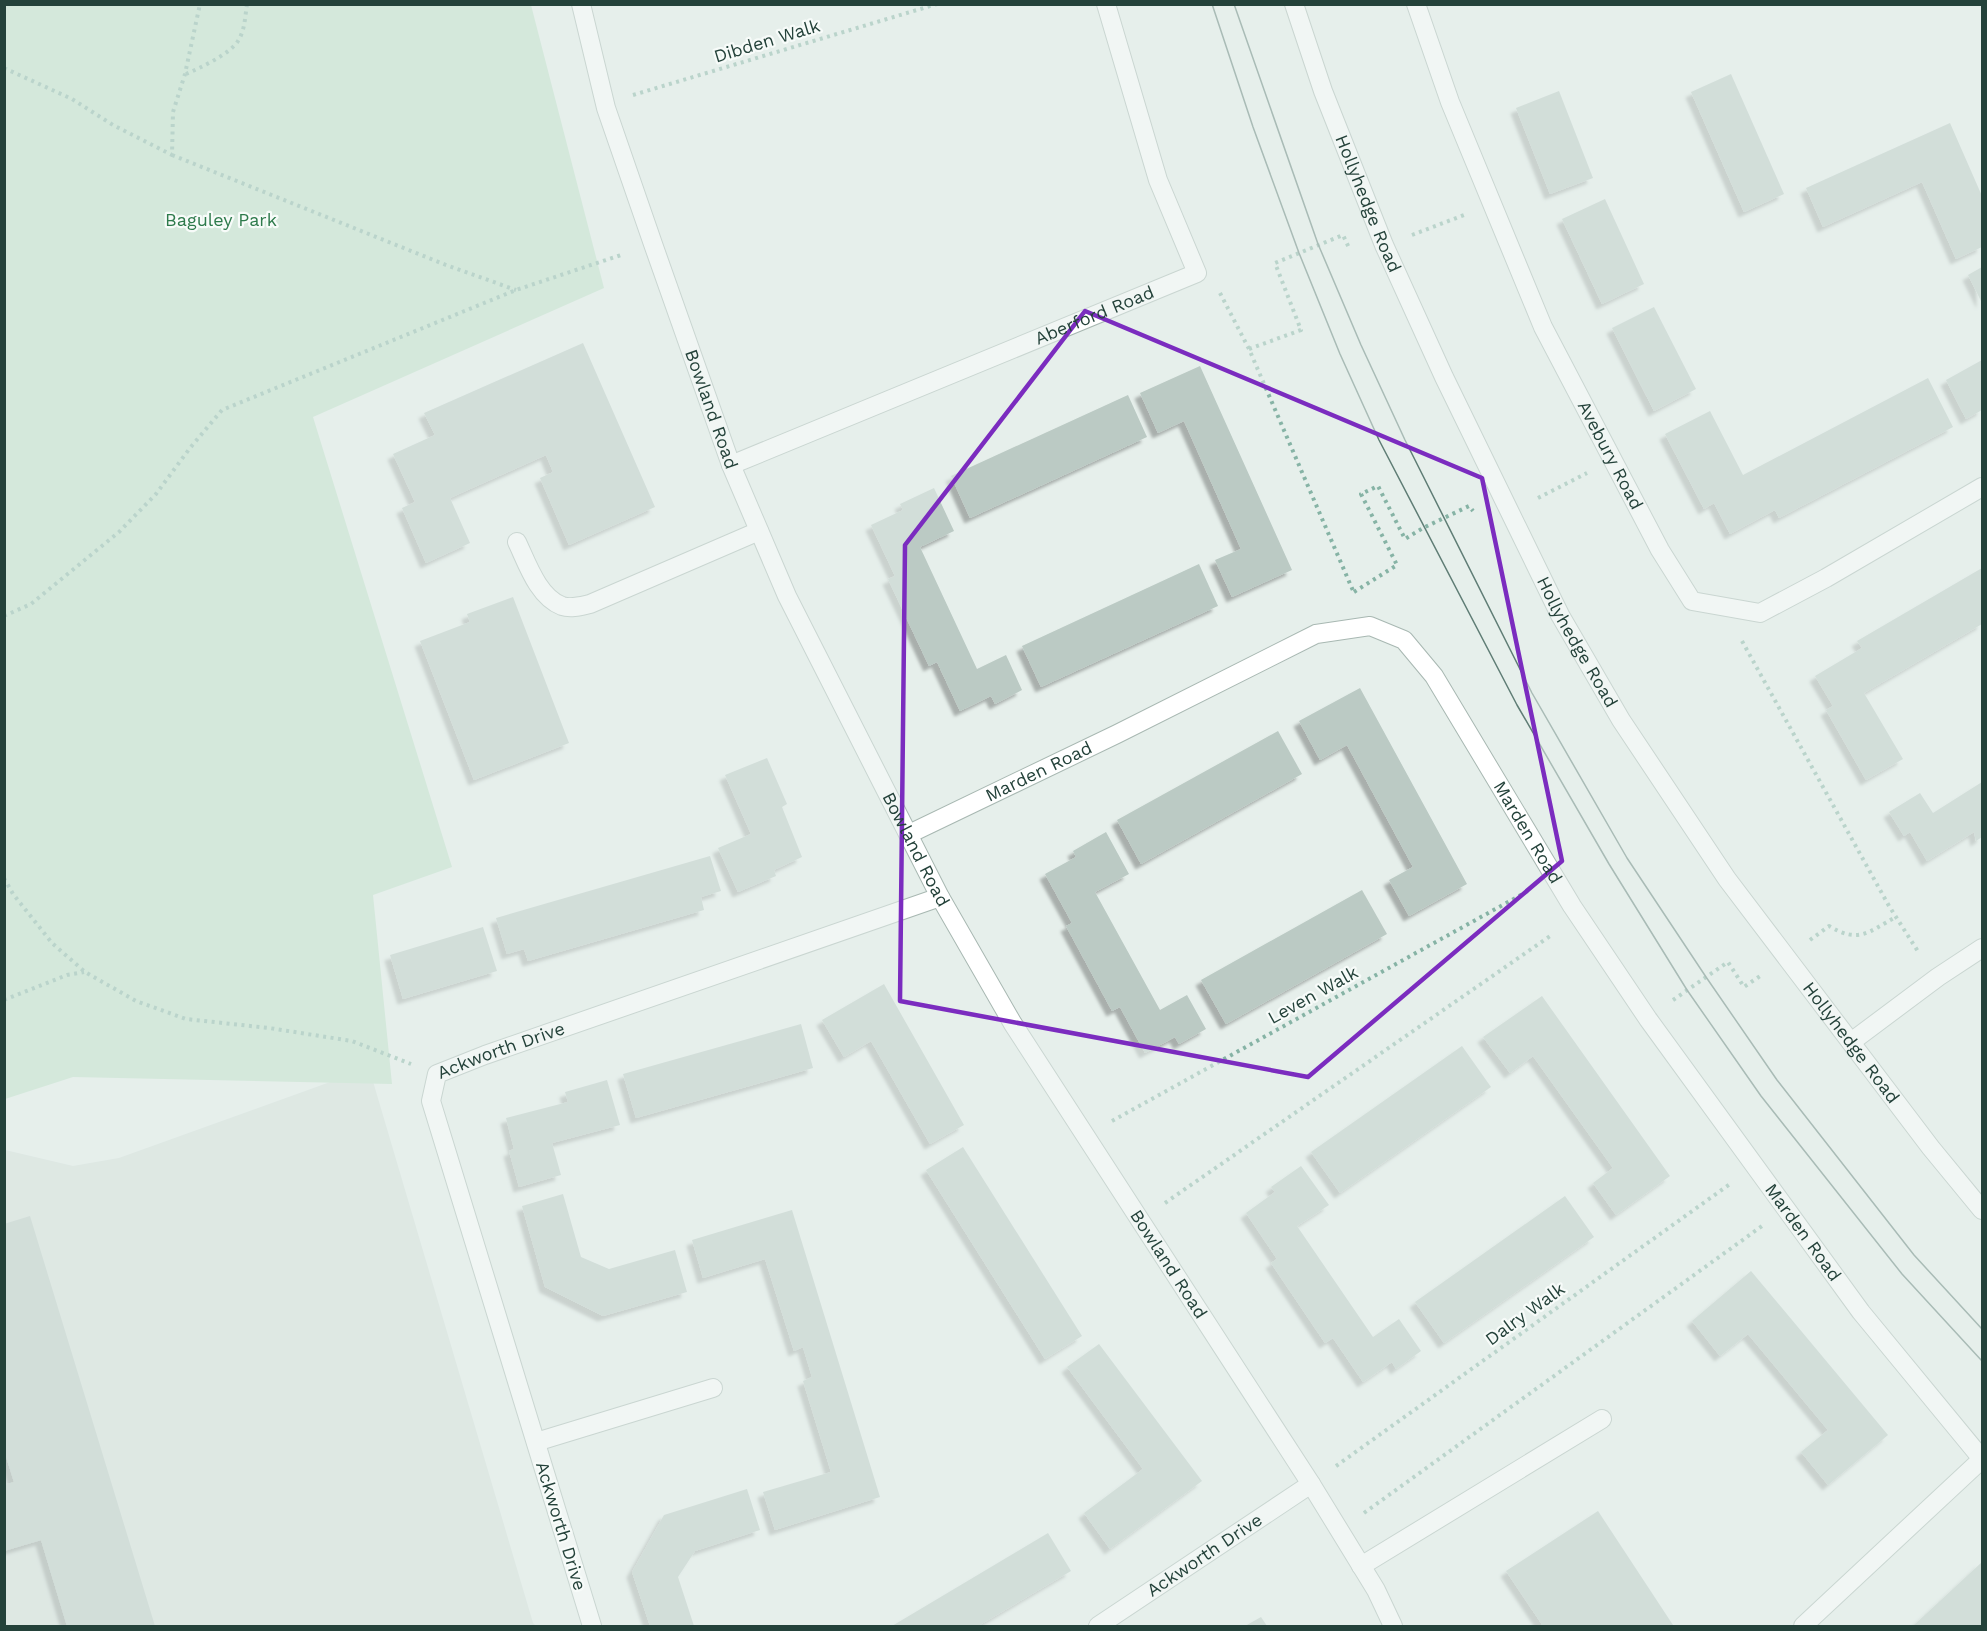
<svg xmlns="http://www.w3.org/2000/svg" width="1987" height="1631" viewBox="0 0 1987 1631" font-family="'Work Sans',sans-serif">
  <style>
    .built { fill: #d4dfda }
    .park { fill: #bfe0c8 }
    .building { fill: #bbcac4; filter: url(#shadow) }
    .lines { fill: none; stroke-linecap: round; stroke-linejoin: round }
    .service-casing { stroke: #a8b8b2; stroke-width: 20 }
    .minor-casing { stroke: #a8b8b2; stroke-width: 20 }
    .tertiary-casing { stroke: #a8b8b2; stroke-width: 20 }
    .path { stroke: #86b3a5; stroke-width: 4; stroke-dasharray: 3 4.5; stroke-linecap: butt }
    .service { stroke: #fff; stroke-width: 18 }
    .minor { stroke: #fff; stroke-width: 18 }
    .tertiary { stroke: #fff; stroke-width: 18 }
    .tram { stroke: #5f7d75; stroke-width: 1.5 }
    .marked { fill: none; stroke: #7b2cbf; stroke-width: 4.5; stroke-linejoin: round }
    .labels { text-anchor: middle; stroke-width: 4.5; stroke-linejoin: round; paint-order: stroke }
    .street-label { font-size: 18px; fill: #24423a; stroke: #f7fbf9 }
    .park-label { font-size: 18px; fill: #2d7a4b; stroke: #f7fbf9 }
  </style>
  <defs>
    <filter id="shadow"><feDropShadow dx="-5.5" dy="5.5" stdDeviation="1.5" flood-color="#0004"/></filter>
  </defs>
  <rect width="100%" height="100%" fill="#e6efeb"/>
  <polygon class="built" points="369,1068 533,1623 536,1626 5,1626 5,1150 73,1166 119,1158"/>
  <polygon class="park" points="4,5 531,5 604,288 313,417 452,867 373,895 392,1084 73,1077 5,1099"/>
  <g class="building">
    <polygon points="1731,74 1784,194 1744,212 1691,92"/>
    <polygon points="1559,91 1593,178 1550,194 1516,108"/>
    <polygon points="1950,123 1982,196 1982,247 1956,259 1922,182 1823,227 1806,188"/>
    <polygon points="1605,199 1644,284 1602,304 1562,219"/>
    <polygon points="1982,267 1982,303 1968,275"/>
    <polygon points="1654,307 1696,389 1654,411 1612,328"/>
    <polygon points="583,343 655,507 569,545 540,478 553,472 546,455 450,498 470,543 426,563 402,508 415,502 393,454 435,435 424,413"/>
    <polygon points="1982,360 1982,410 1966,419 1946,380"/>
    <polygon points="1200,366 1292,570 1232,597 1215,560 1241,549 1184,421 1158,433 1140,393"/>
    <polygon points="1928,378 1953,427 1779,518 1775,510 1730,534 1714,503 1704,509 1665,434 1710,411 1743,475"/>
    <polygon points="1128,395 1147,437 970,518 951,476"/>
    <polygon points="934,488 954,531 920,547 977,669 1006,655 1022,690 995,704 991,696 960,711 937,662 929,666 888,579 895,576 871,525 903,510 900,504"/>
    <polygon points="1199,564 1218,606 1041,687 1022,646"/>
    <polygon points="1982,568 1982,624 1864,693 1903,759 1866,780 1826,710 1833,706 1815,676 1862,648 1857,641"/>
    <polygon points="513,597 569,743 474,780 420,641 470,622 467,614"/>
    <polygon points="1360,688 1467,884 1409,916 1389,880 1413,867 1347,745 1320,760 1299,721"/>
    <polygon points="1278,731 1302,774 1141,864 1117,820"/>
    <polygon points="767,758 787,804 782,807 802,857 774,870 776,876 738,892 718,848 751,834 725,775"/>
    <polygon points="1982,782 1982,837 1976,841 1974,832 1927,861 1910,832 1904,836 1889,812 1920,793 1933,813"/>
    <polygon points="1106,832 1129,874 1095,892 1160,1010 1187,995 1206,1029 1179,1044 1175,1037 1145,1053 1120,1007 1112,1011 1066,926 1072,923 1045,874 1076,857 1073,851"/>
    <polygon points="710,856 721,891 701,897 704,910 528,961 524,949 507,954 496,918"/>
    <polygon points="1362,890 1387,934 1226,1024 1201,980"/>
    <polygon points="483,927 497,971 403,999 390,955"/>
    <polygon points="884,984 964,1125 930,1144 871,1041 844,1057 822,1020"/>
    <polygon points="1542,996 1670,1176 1616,1215 1593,1183 1613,1168 1533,1056 1510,1073 1483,1037"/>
    <polygon points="801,1024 813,1068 636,1118 623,1074"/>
    <polygon points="1462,1046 1491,1087 1340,1193 1311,1152"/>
    <polygon points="607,1080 620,1125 552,1143 561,1175 519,1187 509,1151 514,1149 506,1118 568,1102 565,1092"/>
    <polygon points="963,1147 1082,1336 1045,1359 926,1170"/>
    <polygon points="1301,1166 1329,1205 1297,1226 1373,1337 1399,1319 1421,1351 1396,1369 1392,1362 1363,1382 1333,1338 1325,1343 1271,1263 1277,1259 1246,1213 1275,1192 1271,1187"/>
    <polygon points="563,1194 581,1257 609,1269 675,1250 687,1292 603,1316 545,1287 522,1206"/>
    <polygon points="1565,1196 1594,1237 1444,1343 1415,1302"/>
    <polygon points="792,1210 880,1497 775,1530 763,1492 831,1472 803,1381 812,1377 803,1347 794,1351 765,1259 703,1278 692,1240"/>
    <polygon points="30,1216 155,1626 67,1626 41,1540 4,1551 4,1485 14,1482 4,1450 4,1224"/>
    <polygon points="1751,1271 1888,1435 1828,1485 1801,1452 1828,1430 1748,1334 1720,1356 1692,1321"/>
    <polygon points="1099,1344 1202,1481 1110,1549 1084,1513 1143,1469 1067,1367"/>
    <polygon points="747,1489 760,1530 695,1551 678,1577 694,1626 650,1626 632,1572 664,1515"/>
    <polygon points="1598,1511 1673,1625 1671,1626 1543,1626 1506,1571"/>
    <polygon points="1048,1533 1071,1571 978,1626 892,1626"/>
    <polygon points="1982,1562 1982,1626 1913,1626"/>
    <polygon points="1261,1617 1267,1626 1245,1626"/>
  </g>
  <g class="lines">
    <g class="service-casing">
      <g id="service">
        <path d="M517,542C527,563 538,597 562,606C571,609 581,606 590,604L759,531"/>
        <polyline points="536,1442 713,1388"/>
        <polyline points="1361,1566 1602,1419"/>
      </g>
    </g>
    <g class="minor-casing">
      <g id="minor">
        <path id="s1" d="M581,4L606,108L653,244L731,465L787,596L940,897L1013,1024L1311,1484L1376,1590L1393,1626"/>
        <path id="s2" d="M1416,4L1450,102L1543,327L1660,550L1692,601L1760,613L1826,578L1982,487"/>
        <path id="s3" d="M731,465L1197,273L1158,180L1106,4"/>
        <path id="s4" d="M909,834L1117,734L1316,634L1370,626L1404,640L1434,676L1572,906L1648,1019L1861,1312L1982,1459"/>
        <polyline points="1851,1042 1938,977 1982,948"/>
        <path id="s5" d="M592,1626L431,1101L437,1074L485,1055L940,897"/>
        <path id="s6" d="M1098,1626L1311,1484"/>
        <polyline points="1803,1626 1982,1459"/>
      </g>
    </g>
    <g class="tertiary-casing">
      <g id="tertiary">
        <path id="s7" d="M1294,4L1323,91L1384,245L1444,377L1560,615L1621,720L1727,879L1931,1148L1982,1210"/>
      </g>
    </g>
    <g class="path">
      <polyline points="4,68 72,99 113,125 172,155 173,112 185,74 200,4"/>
      <path d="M186,74C200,68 230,54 238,41C245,30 245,17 247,4"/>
      <polyline points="633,95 937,4"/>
      <polyline points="172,155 446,265 516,290"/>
      <polyline points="1412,235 1464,215"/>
      <polyline points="1220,293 1249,349 1354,593"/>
      <polyline points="1249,349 1301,330 1275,263 1343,235 1350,250"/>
      <polyline points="1538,498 1587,473"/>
      <polyline points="1354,592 1397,565 1361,494 1378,486 1405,539 1423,528 1469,506 1473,511"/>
      <polyline points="4,616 31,604 119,532 156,494 190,448 222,410 516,290 624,254"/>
      <polyline points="1742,641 1889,906 1919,953"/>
      <polyline points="4,878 13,894 52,943 85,972 136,1001 186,1019 269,1028 352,1041 411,1064"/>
      <path d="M1810,940L1829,926C1859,944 1868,932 1896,917"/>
      <polyline points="4,1000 67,975 84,972"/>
      <polyline points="1673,1000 1728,962 1744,987 1763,974"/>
      <polyline points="1112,1121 1528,891"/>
      <polyline points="1165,1203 1553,934"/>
      <polyline points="1336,1466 1730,1184"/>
      <polyline points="1364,1513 1762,1226"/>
    </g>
    <use href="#service" class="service"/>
    <use href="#minor" class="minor"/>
    <use href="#tertiary" class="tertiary"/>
    <g class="tram">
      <polyline points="1212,4 1253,127 1299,253 1340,354 1379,440 1517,705 1609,864 1687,990 1761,1096 1902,1274 1982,1361"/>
      <polyline points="1234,4 1318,244 1361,345 1405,440 1532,693 1627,858 1706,977 1777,1080 1914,1255 1982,1329"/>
    </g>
  </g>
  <path d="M0 0H1987V1631H0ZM1085,311L1482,478L1562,861L1308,1077L900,1001L905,545Z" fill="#e6efeb" fill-opacity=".55" fill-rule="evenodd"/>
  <path class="marked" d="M1085,311L1482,478L1562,861L1308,1077L900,1001L905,545Z"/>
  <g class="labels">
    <g class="street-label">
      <text transform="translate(767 41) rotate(-17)" y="6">Dibden Walk</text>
      <text dy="6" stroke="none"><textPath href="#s7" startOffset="213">Hollyhedge Road</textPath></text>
      <text dy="6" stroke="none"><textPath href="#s3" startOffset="393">Aberford Road</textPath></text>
      <text dy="6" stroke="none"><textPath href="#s1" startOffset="426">Bowland Road</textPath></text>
      <text dy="6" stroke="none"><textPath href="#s2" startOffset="492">Avebury Road</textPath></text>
      <text dy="6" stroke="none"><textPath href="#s7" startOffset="699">Hollyhedge Road</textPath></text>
      <text dy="6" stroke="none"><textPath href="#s4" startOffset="144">Marden Road</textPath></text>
      <text dy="6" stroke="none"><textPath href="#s4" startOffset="774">Marden Road</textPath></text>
      <text dy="6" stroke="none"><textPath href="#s1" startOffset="912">Bowland Road</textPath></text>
      <text transform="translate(1313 995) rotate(-29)" y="6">Leven Walk</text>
      <text dy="6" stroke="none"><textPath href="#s7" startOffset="1185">Hollyhedge Road</textPath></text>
      <text dy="6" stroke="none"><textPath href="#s5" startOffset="645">Ackworth Drive</textPath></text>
      <text dy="6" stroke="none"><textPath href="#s4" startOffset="1260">Marden Road</textPath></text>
      <text dy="6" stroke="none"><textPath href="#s1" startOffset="1398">Bowland Road</textPath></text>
      <text transform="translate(1525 1314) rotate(-36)" y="6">Dalry Walk</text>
      <text transform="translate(561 1526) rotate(73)" y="6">Ackworth Drive</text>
      <text dy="6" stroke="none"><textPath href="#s6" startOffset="128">Ackworth Drive</textPath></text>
    </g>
    <g class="park-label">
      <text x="221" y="226">Baguley Park</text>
    </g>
  </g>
  <rect width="1987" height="1631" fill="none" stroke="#24423a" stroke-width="12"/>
</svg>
